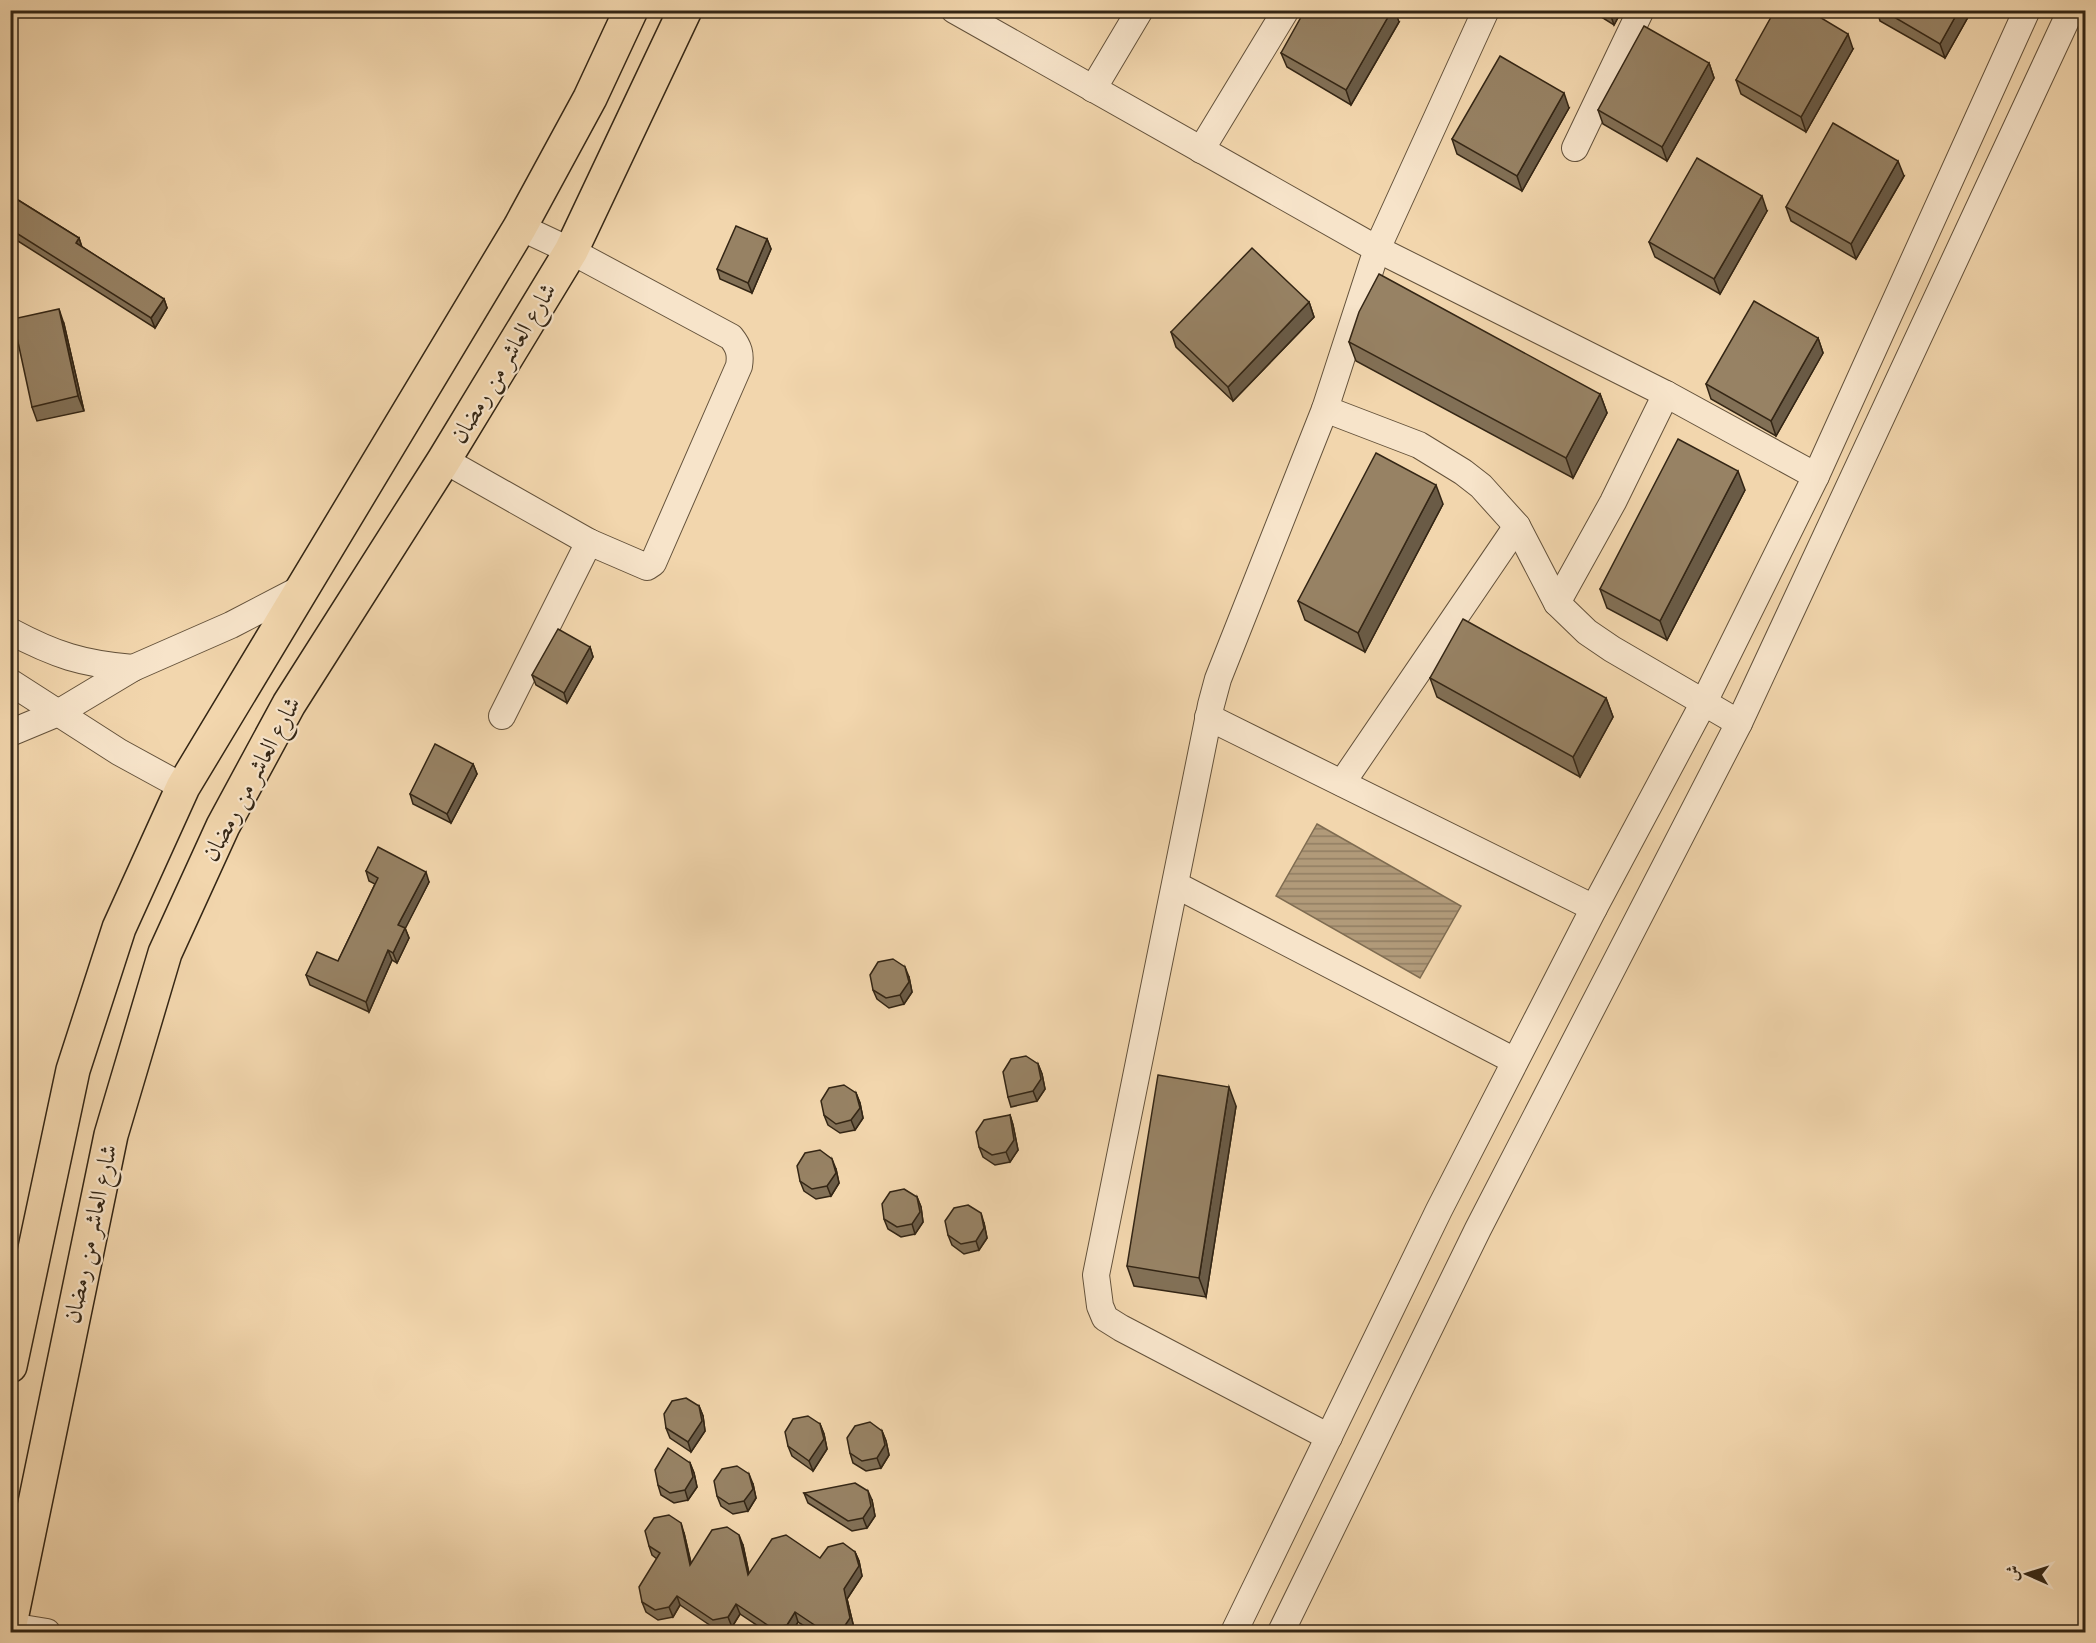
<svg xmlns="http://www.w3.org/2000/svg" width="2096" height="1643" viewBox="0 0 2096 1643" font-family="'Gentium Book Plus',Amiri,serif">
  <style>
    .water { fill: url(#water-rules); stroke: #7f6c51; stroke-width: 1.5 }
    .lines { fill: none; stroke-linecap: round; stroke-linejoin: round }
    .street-casing { stroke: #64523b; stroke-width: 28 }
    .primary-casing { stroke: #342615; stroke-width: 36 }
    .street { stroke: #f7e4ca; stroke-width: 26 }
    .primary { stroke: #f2d6ad; stroke-width: 33 }
    .wall { fill: #827056; stroke: #342615; stroke-width: 1.5 }
    .shaded-wall { fill: #6a5b46; stroke: #342615; stroke-width: 1.5 }
    .building { fill: #978264; stroke: #342615; stroke-width: 1.5 }
    .labels { text-anchor: middle; stroke-width: 4.5; stroke-linejoin: round; paint-order: stroke }
    .street-label { font-size: 24px; fill: #342615; stroke: #f7e4ca }
  </style>
  <defs>
    <pattern id="water-rules" width="6" height="5" patternUnits="userSpaceOnUse" patternTransform="scale(1.5)"><rect width="6" height="5" fill="#b19a79"/><path d="M0 2.5h6" fill="none" stroke="#917d62"/></pattern>
  </defs>
  <rect width="100%" height="100%" fill="#f2d6ad"/>
  <filter id="stains"><feTurbulence type="fractalNoise" baseFrequency=".00333" numOctaves="4"/><feColorMatrix values="0 0 0 0 .2 0 0 0 0 .09 0 0 0 0 .02 0 0 0 .5 -.17"/></filter>
  <radialGradient id="worn" r=".72"><stop offset=".6" stop-color="#630" stop-opacity="0"/><stop offset="1" stop-color="#630" stop-opacity=".3"/></radialGradient>
  <polygon class="water" points="1317,824 1461,906 1420,978 1276,896"/>
  <g class="lines">
    <g class="street-casing">
      <g id="street">
        <polyline points="954,10 1377,249 1666,394 1816,476"/>
        <polyline points="1486,10 1377,249 1325,409 1419,445 1463,472 1481,486 1517,526 1557,603 1587,632 1612,649 1739,723"/>
        <polyline points="1093,89 1140,10"/>
        <polyline points="1575,148 1641,10"/>
        <polyline points="1201,150 1286,10"/>
        <polyline points="1325,409 1218,679 1211,705 1096,1275 1100,1306 1105,1318 1121,1328 1329,1437"/>
        <path d="M444,460L589,542L647,567L653,563L739,366C741,354 739,347 731,337L571,251L520,227"/>
        <polyline points="1557,603 1613,502 1666,394"/>
        <path d="M10,631C55,655 83,664 133,668"/>
        <polyline points="10,682 119,752 183,787"/>
        <polyline points="502,716 589,542"/>
        <polyline points="1208,717 1594,908"/>
        <polyline points="10,733 58,713 133,668 231,625 304,587"/>
        <polyline points="1342,783 1517,526"/>
        <polyline points="1176,885 1515,1061"/>
        <polyline points="10,1626 47,1632"/>
        <polyline points="1234,1632 1439,1210 1594,908 1704,702 1816,476 2027,10"/>
        <polyline points="1281,1632 1478,1229 1739,723 2071,10"/>
      </g>
    </g>
    <g class="primary-casing">
      <g id="primary">
        <polyline points="10,1366 73,1070 119,928 183,787 520,227 590,98 631,10"/>
        <polyline points="10,1624 111,1135 165,953 223,826 289,704 444,460 571,251 685,10"/>
      </g>
    </g>
    <use href="#street" class="street"/>
    <use href="#primary" class="primary"/>
  </g>
  <g class="wall">
    <polygon points="1590,10 1622,10 1614,25"/>
    <polygon points="1877,10 1972,10 1945,58 1880,21"/>
    <polygon points="1399,22 1351,105 1287,67 1281,53"/>
    <polygon points="1853,49 1806,132 1741,94 1736,80"/>
    <polygon points="1709,63 1714,78 1667,161 1603,124 1598,110"/>
    <polygon points="1569,108 1522,191 1457,154 1452,139"/>
    <polygon points="1904,176 1856,259 1791,221 1786,207"/>
    <polygon points="10,195 79,238 82,247 164,299 167,308 155,328 10,236"/>
    <polygon points="1767,211 1720,294 1655,257 1649,242"/>
    <polygon points="767,239 771,249 752,293 720,279 717,269"/>
    <polygon points="1309,302 1314,317 1233,401 1176,347 1171,332"/>
    <polygon points="64,324 84,411 37,421 32,407"/>
    <polygon points="1818,338 1823,353 1776,436 1711,399 1706,384"/>
    <polygon points="1349,342 1600,394 1607,413 1573,478 1356,361"/>
    <polygon points="1745,490 1667,640 1607,608 1600,589"/>
    <polygon points="1443,504 1365,652 1305,620 1298,601"/>
    <polygon points="590,647 593,657 567,703 536,685 532,675"/>
    <polygon points="1430,678 1606,698 1613,717 1580,777 1437,697"/>
    <polygon points="473,764 477,774 451,823 413,804 410,794"/>
    <polygon points="366,871 429,882 405,928 409,938 397,963 392,960 369,1012 310,985 306,975 338,961 375,884 369,881"/>
    <polygon points="909,977 912,992 904,1004 889,1008 877,999 873,990"/>
    <polygon points="1038,1064 1042,1074 1045,1089 1037,1101 1011,1107 1008,1097"/>
    <polygon points="856,1093 860,1103 863,1118 855,1130 840,1133 828,1125 824,1115"/>
    <polygon points="1236,1106 1206,1297 1134,1286 1127,1266"/>
    <polygon points="1010,1115 1013,1125 1018,1150 1010,1162 995,1165 983,1157 979,1147"/>
    <polygon points="836,1169 839,1183 831,1196 816,1199 804,1191 800,1181"/>
    <polygon points="917,1197 921,1207 923,1222 915,1234 901,1237 888,1229 884,1219"/>
    <polygon points="984,1223 987,1238 979,1250 964,1254 952,1245 948,1235"/>
    <polygon points="699,1406 703,1416 705,1431 691,1452 670,1438 666,1428"/>
    <polygon points="820,1424 824,1434 827,1449 813,1471 792,1456 788,1446"/>
    <polygon points="882,1431 886,1441 889,1455 881,1468 866,1471 853,1463 850,1453"/>
    <polygon points="690,1463 694,1473 697,1487 688,1500 674,1503 661,1495 658,1485"/>
    <polygon points="753,1484 756,1498 748,1511 733,1514 721,1506 717,1496"/>
    <polygon points="804,1493 872,1500 875,1516 867,1528 852,1531 808,1503"/>
    <polygon points="684,1533 691,1564 743,1545 749,1573 855,1552 859,1561 862,1576 847,1599 854,1628 850,1632 814,1632 798,1622 792,1632 767,1632 740,1614 732,1627 717,1630 680,1605 673,1617 658,1620 646,1612 642,1602 657,1559 652,1555 649,1546"/>
  </g>
  <g class="shaded-wall">
    <polygon points="1392,10 1395,10 1399,22 1351,105 1346,90"/>
    <polygon points="1609,10 1622,10 1614,25"/>
    <polygon points="1959,10 1972,10 1945,58 1940,44"/>
    <polygon points="1848,34 1853,49 1806,132 1801,117"/>
    <polygon points="1709,63 1714,78 1667,161 1662,147"/>
    <polygon points="1564,93 1569,108 1522,191 1517,176"/>
    <polygon points="1898,161 1904,176 1856,259 1851,244"/>
    <polygon points="1762,196 1767,211 1720,294 1714,279"/>
    <polygon points="79,238 82,248 76,243"/>
    <polygon points="767,239 771,249 752,293 748,283"/>
    <polygon points="164,299 167,308 155,328 151,318"/>
    <polygon points="1309,302 1314,317 1233,401 1228,387"/>
    <polygon points="59,309 64,324 84,411 78,396"/>
    <polygon points="1818,338 1823,353 1776,436 1771,421"/>
    <polygon points="1600,394 1607,413 1573,478 1566,458"/>
    <polygon points="1738,471 1745,490 1667,640 1660,621"/>
    <polygon points="1436,485 1443,504 1365,652 1358,633"/>
    <polygon points="590,647 593,657 567,703 564,693"/>
    <polygon points="1606,698 1613,717 1580,777 1573,757"/>
    <polygon points="473,764 477,774 451,823 447,814"/>
    <polygon points="426,872 429,882 402,935 398,925"/>
    <polygon points="405,928 409,938 397,963 393,953"/>
    <polygon points="388,950 392,960 369,1012 366,1002"/>
    <polygon points="905,967 909,977 912,992 904,1004 900,995"/>
    <polygon points="1038,1064 1042,1074 1045,1089 1037,1101 1033,1091"/>
    <polygon points="1229,1087 1236,1106 1206,1297 1199,1278"/>
    <polygon points="856,1093 860,1103 863,1118 855,1130 851,1120"/>
    <polygon points="1010,1115 1013,1125 1018,1150 1010,1162 1006,1152"/>
    <polygon points="832,1159 836,1169 839,1183 831,1196 827,1186"/>
    <polygon points="917,1197 921,1207 923,1222 915,1234 912,1224"/>
    <polygon points="981,1213 984,1223 987,1238 979,1250 976,1241"/>
    <polygon points="699,1406 703,1416 705,1431 691,1452 688,1442"/>
    <polygon points="820,1424 824,1434 827,1449 813,1471 809,1461"/>
    <polygon points="882,1431 886,1441 889,1455 881,1468 877,1458"/>
    <polygon points="690,1463 694,1473 697,1487 688,1500 685,1490"/>
    <polygon points="749,1474 753,1484 756,1498 748,1511 744,1501"/>
    <polygon points="868,1491 872,1500 875,1516 867,1528 863,1518"/>
    <polygon points="681,1523 684,1533 694,1575 690,1565"/>
    <polygon points="739,1535 743,1545 751,1584 748,1575"/>
    <polygon points="855,1552 859,1561 862,1576 847,1599 854,1628 850,1632 843,1632 842,1630 844,1589"/>
    <polygon points="677,1596 680,1605 673,1617 669,1607"/>
    <polygon points="736,1604 740,1614 732,1627 728,1617"/>
    <polygon points="795,1612 798,1622 792,1632 790,1632 787,1625"/>
  </g>
  <g class="building">
    <polygon points="1305,10 1392,10 1346,90 1281,53"/>
    <polygon points="1775,10 1808,10 1848,34 1801,117 1736,80"/>
    <polygon points="1882,10 1959,10 1940,44"/>
    <polygon points="1644,26 1709,63 1662,147 1598,110"/>
    <polygon points="1500,56 1564,93 1517,176 1452,139"/>
    <polygon points="1833,123 1898,161 1851,244 1786,207"/>
    <polygon points="1697,158 1762,196 1714,279 1649,242"/>
    <polygon points="10,195 79,238 76,243 164,299 151,318 10,229"/>
    <polygon points="736,226 767,239 748,283 717,269"/>
    <polygon points="1252,248 1309,302 1228,387 1171,332"/>
    <polygon points="1379,274 1600,394 1566,458 1349,342 1359,312"/>
    <polygon points="1754,301 1818,338 1771,421 1706,384"/>
    <polygon points="59,309 78,396 32,407 13,319"/>
    <polygon points="1678,439 1738,471 1660,621 1600,589"/>
    <polygon points="1376,453 1436,485 1358,633 1298,601"/>
    <polygon points="1463,619 1606,698 1573,757 1430,678"/>
    <polygon points="558,629 590,647 564,693 532,675"/>
    <polygon points="435,744 473,764 447,814 410,794"/>
    <polygon points="378,847 426,872 398,925 405,928 393,953 388,950 366,1002 306,975 317,952 338,961 378,878 366,871"/>
    <polygon points="893,959 905,967 909,982 900,995 886,998 873,990 870,975 878,962"/>
    <polygon points="1026,1056 1038,1064 1041,1079 1033,1091 1008,1097 1003,1072 1011,1059"/>
    <polygon points="1158,1075 1229,1087 1199,1278 1127,1266"/>
    <polygon points="844,1085 856,1093 860,1108 851,1120 836,1124 824,1115 821,1101 829,1088"/>
    <polygon points="1010,1115 1014,1140 1006,1152 992,1155 979,1147 976,1132 984,1120"/>
    <polygon points="820,1150 832,1159 836,1173 827,1186 812,1189 800,1181 797,1166 805,1153"/>
    <polygon points="904,1189 917,1197 920,1212 912,1224 897,1227 884,1219 882,1204 890,1192"/>
    <polygon points="968,1205 981,1213 984,1228 976,1241 961,1244 948,1235 945,1221 954,1208"/>
    <polygon points="686,1398 699,1406 702,1421 688,1442 666,1428 664,1414 672,1401"/>
    <polygon points="808,1416 820,1424 824,1439 809,1461 788,1446 785,1432 793,1419"/>
    <polygon points="870,1422 882,1431 885,1445 877,1458 862,1461 850,1453 847,1438 855,1426"/>
    <polygon points="668,1448 690,1463 693,1477 685,1490 670,1493 658,1485 655,1470"/>
    <polygon points="737,1466 749,1474 753,1489 744,1501 729,1504 717,1496 714,1481 722,1469"/>
    <polygon points="855,1483 868,1491 871,1506 863,1518 848,1521 804,1493"/>
    <polygon points="669,1515 681,1523 690,1565 712,1530 727,1527 739,1535 748,1575 772,1539 786,1535 820,1558 828,1547 843,1543 855,1552 859,1566 844,1589 850,1618 842,1630 832,1632 825,1632 795,1612 787,1625 772,1628 736,1604 728,1617 713,1620 677,1596 669,1607 655,1610 642,1602 639,1587 660,1553 649,1546 645,1531 654,1518"/>
  </g>
  <g class="labels">
    <g class="street-label">
      <text transform="translate(503 363) rotate(-59)" y="8">شارع العاشر من رمضان</text>
      <text transform="translate(251 779) rotate(-62)" y="8">شارع العاشر من رمضان</text>
      <text transform="translate(90 1234) rotate(-78)" y="8">شارع العاشر من رمضان</text>
    </g>
  </g>
  <rect width="2096" height="1643" fill="none" stroke="#f2d6ad" stroke-width="36"/>
  <rect x="12" y="12" width="2072" height="1619" fill="none" stroke="#342615" stroke-width="3"/>
  <rect x="18" y="18" width="2060" height="1607" fill="none" stroke="#342615" stroke-width="1.5"/>
  <g transform="translate(2027 1574) rotate(273)" stroke="#f7e4ca" stroke-width="4.5" paint-order="stroke">
  <path d="M0-4.5L10 22L0 15L-10 22Z" fill="#342615"/>
  <text y="-9" font-size="16" font-weight="bold" text-anchor="middle" fill="#342615">ش</text>
  </g>
  <rect width="100%" height="100%" filter="url(#stains)"/>
  <rect width="100%" height="100%" fill="url(#worn)"/>
</svg>
